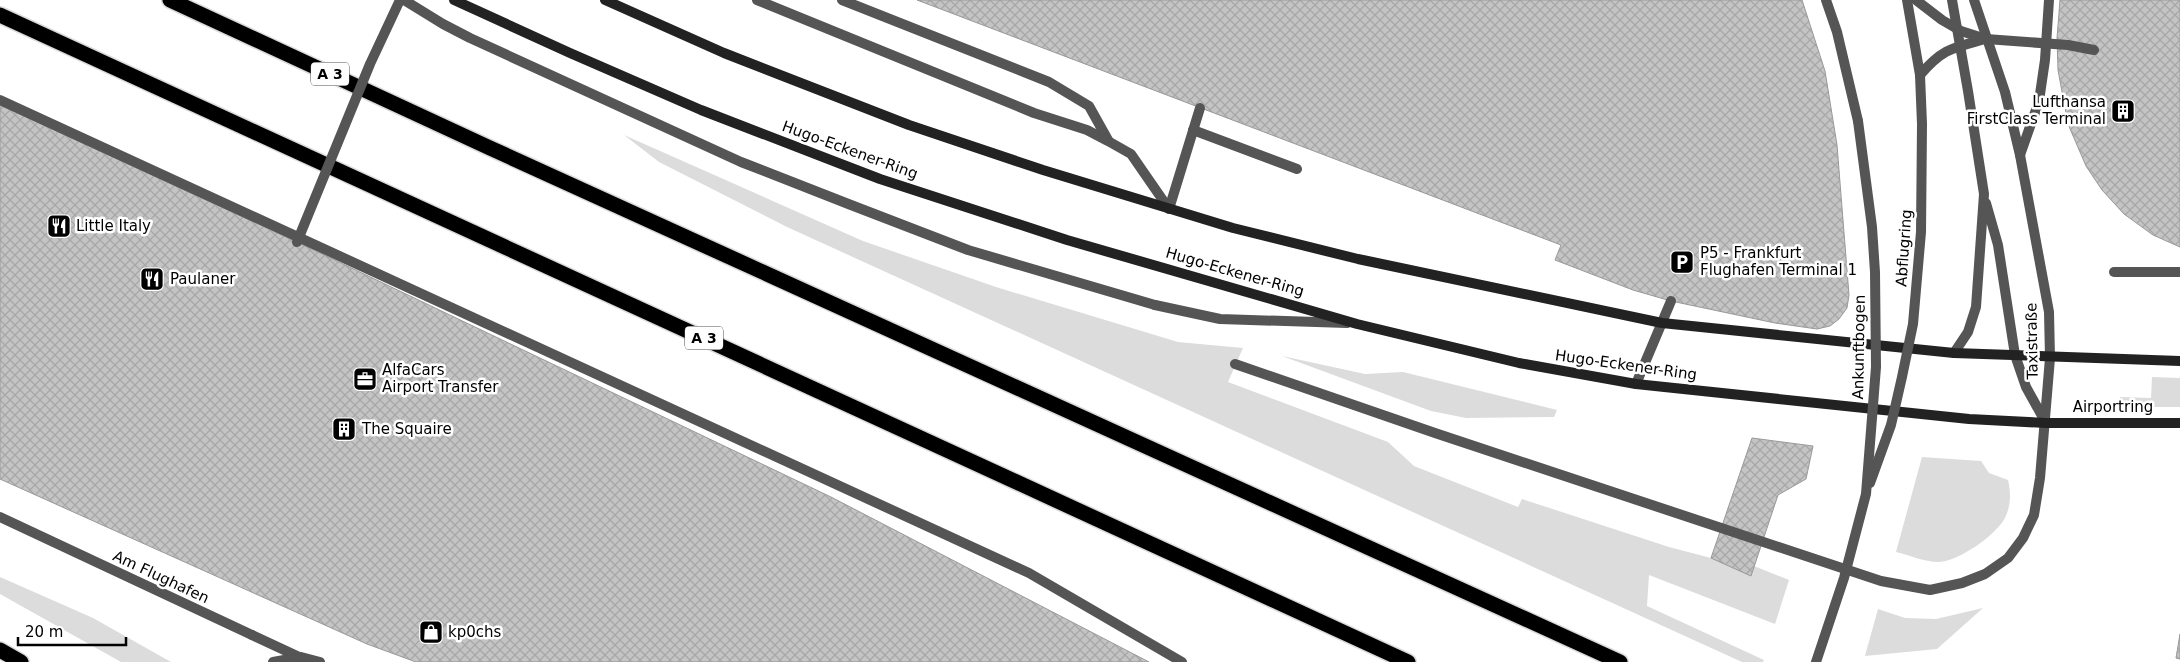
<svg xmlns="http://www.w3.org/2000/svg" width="2180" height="662" viewBox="0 0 2180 662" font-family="'DejaVu Sans',sans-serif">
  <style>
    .green { fill: #dcdcdc }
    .building { fill: url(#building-cross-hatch); stroke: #999 }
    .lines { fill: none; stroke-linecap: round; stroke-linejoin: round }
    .highway-casing { stroke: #dbdbdb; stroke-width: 18 }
    .lane { stroke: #555; stroke-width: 10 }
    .street { stroke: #555; stroke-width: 10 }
    .secondary { stroke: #222; stroke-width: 10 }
    .highway { stroke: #000; stroke-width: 15 }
    .lane-bridge { stroke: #555; stroke-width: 10 }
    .street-bridge { stroke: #555; stroke-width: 10 }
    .labels { text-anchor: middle; stroke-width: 5; stroke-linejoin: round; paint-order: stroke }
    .shield { fill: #fff; stroke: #4c4c4c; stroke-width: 1 }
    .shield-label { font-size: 14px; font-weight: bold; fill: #000 }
    .poi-label { font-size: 15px; fill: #000; stroke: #fff; text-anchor: start }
    .street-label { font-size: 15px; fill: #000; stroke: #fff }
  </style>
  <defs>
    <pattern id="building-cross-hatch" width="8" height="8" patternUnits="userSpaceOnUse" patternTransform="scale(1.25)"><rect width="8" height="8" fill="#c4c4c4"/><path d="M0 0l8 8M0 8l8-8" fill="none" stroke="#a7a7a7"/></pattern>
  </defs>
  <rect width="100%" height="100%" fill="#fff"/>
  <g class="green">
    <polygon points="624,135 863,241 996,287 1178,342 1243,348 1228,382 1388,442 1414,466 1518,507 1522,499 1669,547 1711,558 1750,575 1754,566 1789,580 1775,624 1649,575 1647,606 1764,660 1763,662 1742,662 787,227 659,162"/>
    <polygon points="1282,356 1365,374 1403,372 1557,410 1554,417 1466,418 1431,411"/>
    <polygon points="2152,377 2180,378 2180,407 2121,407 2120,397 2151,398"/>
    <path d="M1922,457L1981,461L1989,473L2008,480C2011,493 2011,505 2005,518C1996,535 1958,562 1938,562C1925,562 1909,555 1896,552Z"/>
    <polygon points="0,577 93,618 171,662 121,662 0,594"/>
    <polygon points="1983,608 1937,649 1865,656 1878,609 1905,618 1936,619"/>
  </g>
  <g class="building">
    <polygon points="917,0 1802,0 1825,71 1837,145 1849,295 1847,308 1839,319 1830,326 1817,329 1775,323 1671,301 1633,290 1555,260 1561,245"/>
    <polygon points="2060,0 2180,0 2180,247 2153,235 2124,214 2102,190 2086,166 2068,124 2058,70 2057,38"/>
    <polygon points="0,105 297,242 831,497 1149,662 416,662 367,644 0,479"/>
    <polygon points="1752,438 1813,446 1806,479 1778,495 1751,576 1711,558"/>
    <polygon points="2180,634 2180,659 2176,658"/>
  </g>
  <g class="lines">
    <g class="highway-casing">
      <g id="highway">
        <polyline points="170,0 490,148 1620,662"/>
        <polyline points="0,15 1408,662"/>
        <polyline points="0,650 21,662"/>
      </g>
    </g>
    <g class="lane">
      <polyline points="757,0 1034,113 1087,130 1108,141 1131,154 1169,209"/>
      <polyline points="842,0 1049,82 1089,106 1108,140"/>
      <polyline points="1952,0 1968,91 1984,194 1976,307 1968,332 1954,353"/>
      <polyline points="0,100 1029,573 1182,662"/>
      <polyline points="1193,130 1297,169"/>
      <polyline points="2020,155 2039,101 2045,60 2049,0"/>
      <polyline points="1986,203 1998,245 2015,355 2026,387 2046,423"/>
      <polyline points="1169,209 1200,108"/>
      <polyline points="2114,272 2180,272"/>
      <polyline points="1155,305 1220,319 1347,323"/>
      <polyline points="1235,364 1435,433 1881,581 1930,590 1962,583 1985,574 2008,558 2023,538 2034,515 2040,478 2050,358 2049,312 2020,155 2005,92 1974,0"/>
      <polyline points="1636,384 1671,301"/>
      <polyline points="273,662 301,657 320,662"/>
    </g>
    <g class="street">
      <polyline points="1826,0 1837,32 1858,121"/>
      <polyline points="0,517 252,635"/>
    </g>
    <g class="secondary">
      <polyline points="454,0 570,53 701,110 880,179 1067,240 1357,324 1519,363 1636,384 1969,419 2046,423 2180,423"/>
      <polyline points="605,0 724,53 909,125 1043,170 1233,228 1358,259 1662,323 1954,353 2180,361"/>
    </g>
    <use href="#highway" class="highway"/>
    <g class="lane-bridge">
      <polyline points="404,0 443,24 470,38 741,162 851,205 968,250 1155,305"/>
      <polyline points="1916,0 1942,20 1961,31 1986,39 2068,45 2094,50"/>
      <path d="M1920,75C1943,48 1953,48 1985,39"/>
      <polyline points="297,242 370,64 400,0"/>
    </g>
    <g class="street-bridge">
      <polyline points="1870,483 1891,425 1902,377 1913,324 1921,232 1922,124 1920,75 1907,0"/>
      <polyline points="252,635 310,662"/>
      <polyline points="1816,662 1844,578 1866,494 1876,367 1875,272 1872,227 1858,121"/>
    </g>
  </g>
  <defs>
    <g id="building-square" transform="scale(1.25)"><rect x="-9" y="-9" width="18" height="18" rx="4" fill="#000" stroke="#fff"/><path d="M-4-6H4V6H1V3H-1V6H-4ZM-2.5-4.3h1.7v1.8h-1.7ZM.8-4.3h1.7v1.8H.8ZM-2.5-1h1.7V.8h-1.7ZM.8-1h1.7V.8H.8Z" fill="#fff"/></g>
    <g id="restaurant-square" transform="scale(1.25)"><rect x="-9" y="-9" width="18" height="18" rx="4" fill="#000" stroke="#fff"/><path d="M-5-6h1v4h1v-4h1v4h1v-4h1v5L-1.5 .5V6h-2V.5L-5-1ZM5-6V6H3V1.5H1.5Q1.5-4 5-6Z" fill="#fff"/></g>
    <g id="parking-square" transform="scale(1.25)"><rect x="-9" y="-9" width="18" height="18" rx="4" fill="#000" stroke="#fff"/><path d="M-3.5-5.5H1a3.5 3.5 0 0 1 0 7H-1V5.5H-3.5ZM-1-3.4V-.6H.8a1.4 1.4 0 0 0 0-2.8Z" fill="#fff"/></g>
    <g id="office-square" transform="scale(1.25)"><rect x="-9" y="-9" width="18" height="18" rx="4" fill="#000" stroke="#fff"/><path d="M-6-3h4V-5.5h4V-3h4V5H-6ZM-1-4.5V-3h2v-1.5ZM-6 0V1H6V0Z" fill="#fff"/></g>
    <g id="shop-square" transform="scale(1.25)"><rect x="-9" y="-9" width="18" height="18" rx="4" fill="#000" stroke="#fff"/><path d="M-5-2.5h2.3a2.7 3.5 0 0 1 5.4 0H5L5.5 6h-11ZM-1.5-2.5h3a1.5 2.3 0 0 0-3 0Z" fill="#fff"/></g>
  </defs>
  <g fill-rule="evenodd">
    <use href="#building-square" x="2123" y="111"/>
    <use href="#restaurant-square" x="59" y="226"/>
    <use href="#parking-square" x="1682" y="262"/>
    <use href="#restaurant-square" x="152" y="279"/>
    <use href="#office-square" x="365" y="379"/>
    <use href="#building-square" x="344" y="429"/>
    <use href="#shop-square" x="431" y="632"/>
  </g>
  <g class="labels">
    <g class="shield">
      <rect x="311" y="62.5" width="38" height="23" rx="4"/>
      <rect x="685" y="326.5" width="38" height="23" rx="4"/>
    </g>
    <g class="shield-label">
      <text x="330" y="79">A 3</text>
      <text x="704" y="343">A 3</text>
    </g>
    <g class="poi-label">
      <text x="2106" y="107" text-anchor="end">Lufthansa<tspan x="2106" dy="17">FirstClass Terminal</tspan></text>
      <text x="76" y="231">Little Italy</text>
      <text x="1700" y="258">P5 - Frankfurt<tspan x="1700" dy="17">Flughafen Terminal 1</tspan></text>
      <text x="170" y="284">Paulaner</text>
      <text x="382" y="375">AlfaCars<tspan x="382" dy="17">Airport Transfer</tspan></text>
      <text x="362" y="434">The Squaire</text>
      <text x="448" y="637">kp0chs</text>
    </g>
    <g class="street-label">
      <text transform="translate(850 150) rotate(20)" y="5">Hugo-Eckener-Ring</text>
      <text transform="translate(1904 248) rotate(-86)" y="5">Abflugring</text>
      <text transform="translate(1235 272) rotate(16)" y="5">Hugo-Eckener-Ring</text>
      <text transform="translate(2032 341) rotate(-91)" y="5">Taxistraße</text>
      <text transform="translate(1859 347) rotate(-89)" y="5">Ankunftbogen</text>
      <text transform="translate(1626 365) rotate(8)" y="5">Hugo-Eckener-Ring</text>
      <text x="2113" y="412">Airportring</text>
      <text transform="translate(161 577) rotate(25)" y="5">Am Flughafen</text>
    </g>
  </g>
  <path d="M18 637v8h108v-8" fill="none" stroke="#000000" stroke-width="2.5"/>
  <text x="25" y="637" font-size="15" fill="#000000" stroke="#ffffff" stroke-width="4" paint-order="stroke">20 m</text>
</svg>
